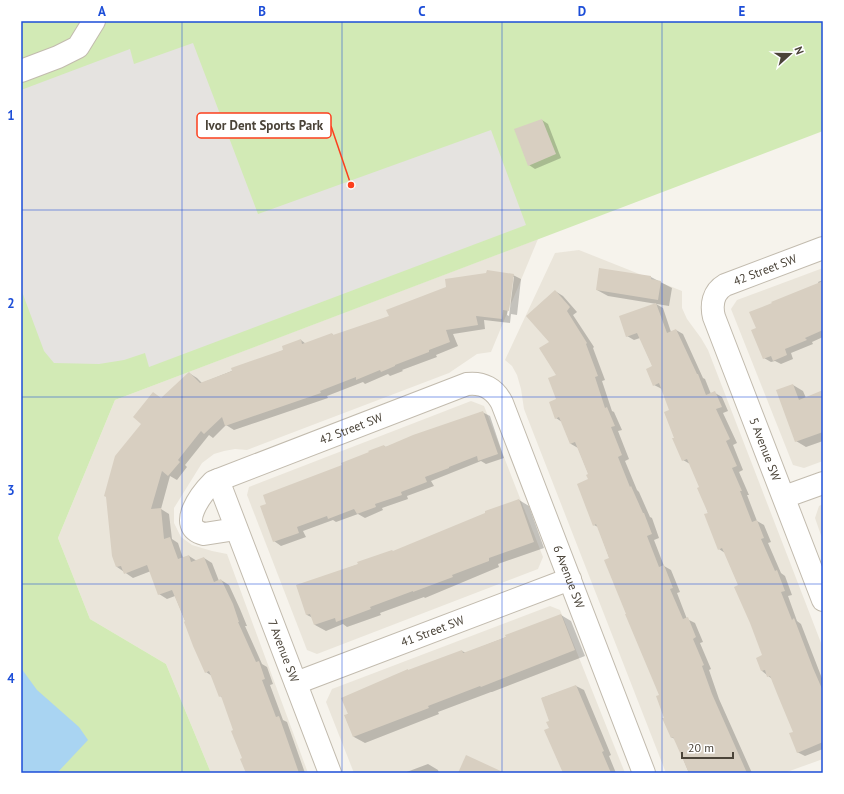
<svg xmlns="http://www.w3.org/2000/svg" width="844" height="794" viewBox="0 0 844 794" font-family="'PT Sans',sans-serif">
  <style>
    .residential { fill: #eae5da }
    .green { fill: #d2eab5 }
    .parking { fill: #e5e3e0 }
    .water { fill: #a9d4f2 }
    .shadow { fill: #0003; fill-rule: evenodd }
    .building { fill: #d8cfc1 }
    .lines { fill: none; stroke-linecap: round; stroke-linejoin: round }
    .minor-casing { stroke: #c2bbae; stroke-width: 24 }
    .minor { stroke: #fff; stroke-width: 22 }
    .grid { fill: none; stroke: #1d4ed8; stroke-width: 1; stroke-opacity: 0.55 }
    .labels { text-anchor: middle; stroke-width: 3.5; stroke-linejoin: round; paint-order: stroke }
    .street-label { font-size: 12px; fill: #4b4439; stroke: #fff }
    .leader { fill: none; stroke: #fc3f1d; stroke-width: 1.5 }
    .callout-dot { fill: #fc3f1d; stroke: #fff; stroke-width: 1.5 }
    .callout { fill: #fff; stroke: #fc3f1d; stroke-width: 1.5 }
    .callout-label { font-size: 13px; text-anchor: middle; font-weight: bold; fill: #4b4439 }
    .neatline { fill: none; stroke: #1d4ed8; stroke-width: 1.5 }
    .grid-label { font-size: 13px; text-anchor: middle; font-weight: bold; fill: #1d4ed8 }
  </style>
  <rect width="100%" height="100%" fill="#f6f3ec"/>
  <g class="residential">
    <polygon points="538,239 491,352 477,354 449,373 247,450 235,449 224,451 214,454 202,463 174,508 174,523 181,537 192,545 212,551 227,554 308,773 211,773 166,664 90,619 58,538 115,400"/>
    <polygon points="579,250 682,291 682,308 687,319 701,338 708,350 823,648 823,759 784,773 666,773 524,409 521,389 517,375 512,366 505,360 555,253"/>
    <polygon points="823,268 823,461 804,468 793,465 731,309 737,300"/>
    <polygon points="471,401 484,406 543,557 538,569 317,654 307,650 247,495 249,487"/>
    <polygon points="823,504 823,541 815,518 819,506"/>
    <polygon points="550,606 560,610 625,773 354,773 326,702 332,689"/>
  </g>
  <polygon class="green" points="21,21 823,21 823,131 115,400 58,538 90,619 166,664 211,773 21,773"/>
  <polygon class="parking" points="193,43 258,214 491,130 526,225 149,367 145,353 124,360 99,364 54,363 44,351 21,289 21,90 130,49 134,64"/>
  <polygon class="water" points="21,668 37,690 79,727 88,740 57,773 21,773"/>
  <g class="shadow">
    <polygon points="542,120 548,124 561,158 535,169 529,165"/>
    <path d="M513,275L521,279L517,315L511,314L510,323L484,320L485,329L453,334L458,346L436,355L437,357L402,370L403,371L390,376L388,374L365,384L363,382L327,396L328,398L234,430L226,425L213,438L209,435L185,465L187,467L177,480L170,476L161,509L169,514L172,539L178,543L183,558L189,556L197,561L204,558L212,563L219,581L221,580L229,585L240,609L247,626H245L262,664L267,667L273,684L270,685L283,720L287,722L305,773H247L235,730L223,698L220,696L212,676L206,672L175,596L167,599L159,594L151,571L133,578L117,567L143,424L153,393L162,399L189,373L197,378L202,383L284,350L301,340L306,344L332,334L335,336ZM512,277H514L509,316L507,315Z"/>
    <polygon points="651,277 672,288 669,306 608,296 597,290"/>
    <polygon points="823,280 823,337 812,342 813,344 791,353 793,359 781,364 775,361 771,362 764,358 757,328 819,284 818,282"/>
    <polygon points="555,291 563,296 577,312 573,315 594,347 593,348 605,380 602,381 612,411 614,412 622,430 618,431 629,459 625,461 637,490 639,492 650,517 652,518 659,538 654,540 664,566 671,570 680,592 677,593 687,619 695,623 703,642 700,643 711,669 709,670 719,699 752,773 689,773 675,739 671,737 665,718 660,696 598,527 594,525 589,475 578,448 571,444 562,422 556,418 558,375 550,342"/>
    <polygon points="656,304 663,308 671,332 676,330 683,334 703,378 705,379 711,394 715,393 722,397 728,411 723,413 737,443 733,445 743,470 739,472 749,495 747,495 757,521 764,525 771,542 768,543 781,573 785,576 792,595 788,596 797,621 801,624 823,681 823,749 805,756 797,752 794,732 772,679 762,671 764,656 739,586 725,553 719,549 700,487 690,464 683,460 675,438 671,410 662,389 654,385 653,367 640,338 634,340 627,336"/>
    <polygon points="793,385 803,391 806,398 823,391 823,441 806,447 796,441"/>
    <polygon points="482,412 490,416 504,458 486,464 481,461 431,481 434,486 407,496 408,499 382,508 383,510 365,518 358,514 336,522 333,520 303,531 306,537 281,546 274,541 343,465 384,446 386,447"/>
    <polygon points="519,500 529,506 544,548 498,564 499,567 425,598 424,597 380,613 381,615 347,627 343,624 326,631 315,625 313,618 307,615 297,586 394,552"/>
    <polygon points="561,615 571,621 585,656 492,692 491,692 438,712 439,714 365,743 354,737 345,716 408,670 410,671 462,651 466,653"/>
    <polygon points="576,686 584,690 611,755 609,756 616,773 565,773 550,729 551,721 542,698"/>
    <polygon points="428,764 438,770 439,773 404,773"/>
  </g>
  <g class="building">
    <polygon points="542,119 556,154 528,166 514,129"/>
    <polygon points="599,268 651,276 651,279 661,281 658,300 596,290"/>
    <polygon points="487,270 514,274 509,311 503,310 502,319 476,316 478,325 446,330 450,342 429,350 429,352 395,365 395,366 381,372 380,370 356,380 356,377 320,391 321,393 225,426 222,417 204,434 201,431 178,460 180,462 168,476 162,471 151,509 161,508 164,539 170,537 178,559 189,555 191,562 204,557 214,582 221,579 233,604 239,622 238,622 256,662 259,661 265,679 262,680 276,717 279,716 299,773 246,773 240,759 242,758 231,731 233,730 221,696 219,697 209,671 205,673 193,646 184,622 185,621 172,590 158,595 147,565 124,574 121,566 116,567 112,556 106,497 104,496 115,456 141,424 133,417 153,392 161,398 189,372 200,383 232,371 231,368 283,350 282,346 301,339 302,344 332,333 333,335 389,316 386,310 446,287 445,279 486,273"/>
    <polygon points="823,281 823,330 805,338 807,340 785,349 787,355 773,361 771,356 763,359 751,330 756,328 749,312 772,303 771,302"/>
    <polygon points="555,290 570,307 567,311 587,343 586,344 598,376 595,377 605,408 607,407 615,426 611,427 622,455 618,457 630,487 631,486 643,513 644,513 652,534 647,536 659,567 664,565 673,588 670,589 683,619 688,617 696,637 693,639 704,665 702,666 712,694 747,773 689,773 673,737 671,738 662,718 664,718 656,696 659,695 625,614 626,614 604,560 609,558 596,524 593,526 577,484 588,479 586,475 588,474 575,442 570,444 559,417 555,419 549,402 556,399 548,378 556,375 539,348 549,342 526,316"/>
    <polygon points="656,303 667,333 676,329 697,374 698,374 706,395 715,391 722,407 716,409 730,439 726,441 737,466 732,468 742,491 740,491 752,522 757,520 764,538 761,539 775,571 777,570 785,591 781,592 792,620 794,618 813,668 823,691 823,742 797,753 789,733 793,732 778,696 770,676 767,677 765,670 761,671 756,658 762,655 750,623 734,587 738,585 722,548 718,550 704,514 708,513 697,488 699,487 687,459 682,461 672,438 674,438 664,412 669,410 659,383 653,386 646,369 652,366 637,333 626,337 619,316"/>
    <polygon points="793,384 799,400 823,390 823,432 795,442 776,390"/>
    <polygon points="483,411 498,454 478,461 477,456 449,467 449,468 425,477 427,482 401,492 402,495 375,504 376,507 357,514 354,509 328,519 327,516 297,527 299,533 273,542 260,506 266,504 263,495 342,465 341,463 369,452 368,451 384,445 385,447 413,435"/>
    <polygon points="519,499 534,542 489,558 489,561 452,575 453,577 413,592 413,591 370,607 371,609 336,622 335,618 314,625 310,614 306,615 296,585 358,564 357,562 392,550 393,551 485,513 485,511"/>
    <polygon points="561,614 575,650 481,687 480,686 428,706 429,708 353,737 344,715 348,714 341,698 408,669 408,670 462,650 463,653 506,637 505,635"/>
    <polygon points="576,685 604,751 602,752 611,773 563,773 544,730 549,728 546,722 549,721 541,698"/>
    <polygon points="466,755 505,773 458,773"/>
  </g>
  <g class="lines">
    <g class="minor-casing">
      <g id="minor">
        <polyline points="21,71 58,57 78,47 94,21"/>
        <path id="s1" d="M823,248L725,285C713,292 711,305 714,317L823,600"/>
        <path id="s2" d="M218,480L330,773"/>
        <polyline points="784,497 823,483"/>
        <path id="s3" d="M236,529L204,534C175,527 202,493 213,482L467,384C483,382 495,389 502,403L644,773"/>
        <path id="s4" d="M296,683L570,579"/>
      </g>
    </g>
    <use href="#minor" class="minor"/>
  </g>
  <path class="grid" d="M182,21V773M342,21V773M502,21V773M662,21V773M21,210H823M21,397H823M21,584H823"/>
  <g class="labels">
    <g class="street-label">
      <text transform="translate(765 270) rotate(-21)" y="4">42 Street SW</text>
      <text dy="4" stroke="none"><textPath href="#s3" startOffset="246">42 Street SW</textPath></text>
      <text dy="4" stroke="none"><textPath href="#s1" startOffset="283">5 Avenue SW</textPath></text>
      <text dy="4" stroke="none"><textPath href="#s3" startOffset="599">6 Avenue SW</textPath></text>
      <text dy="4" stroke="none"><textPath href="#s4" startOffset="146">41 Street SW</textPath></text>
      <text dy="4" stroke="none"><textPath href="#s2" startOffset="183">7 Avenue SW</textPath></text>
    </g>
  </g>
  <path class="leader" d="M351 185L331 126"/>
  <circle class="callout-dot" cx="351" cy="185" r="4"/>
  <rect class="callout" x="197" y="113" width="134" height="25" rx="4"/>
  <g class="callout-label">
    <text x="264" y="130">Ivor Dent Sports Park</text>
  </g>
  <rect width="844" height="794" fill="none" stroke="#ffffff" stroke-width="44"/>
  <g transform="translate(790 54) rotate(69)" stroke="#ffffff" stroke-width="3" paint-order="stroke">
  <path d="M0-3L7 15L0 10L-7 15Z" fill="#4b4439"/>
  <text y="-6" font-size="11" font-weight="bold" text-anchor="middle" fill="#4b4439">N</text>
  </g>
  <path d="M682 752v6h51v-6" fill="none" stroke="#4b4439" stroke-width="2"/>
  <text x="688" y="752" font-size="12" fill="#4b4439" stroke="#ffffff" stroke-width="3" paint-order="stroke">20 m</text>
  <rect x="22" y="22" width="800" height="750" class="neatline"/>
  <g class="grid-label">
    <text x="102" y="16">A</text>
    <text x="262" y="16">B</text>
    <text x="422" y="16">C</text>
    <text x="582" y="16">D</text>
    <text x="742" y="16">E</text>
    <text x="11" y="120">1</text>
    <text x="11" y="308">2</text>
    <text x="11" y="495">3</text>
    <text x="11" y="683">4</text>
  </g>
</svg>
